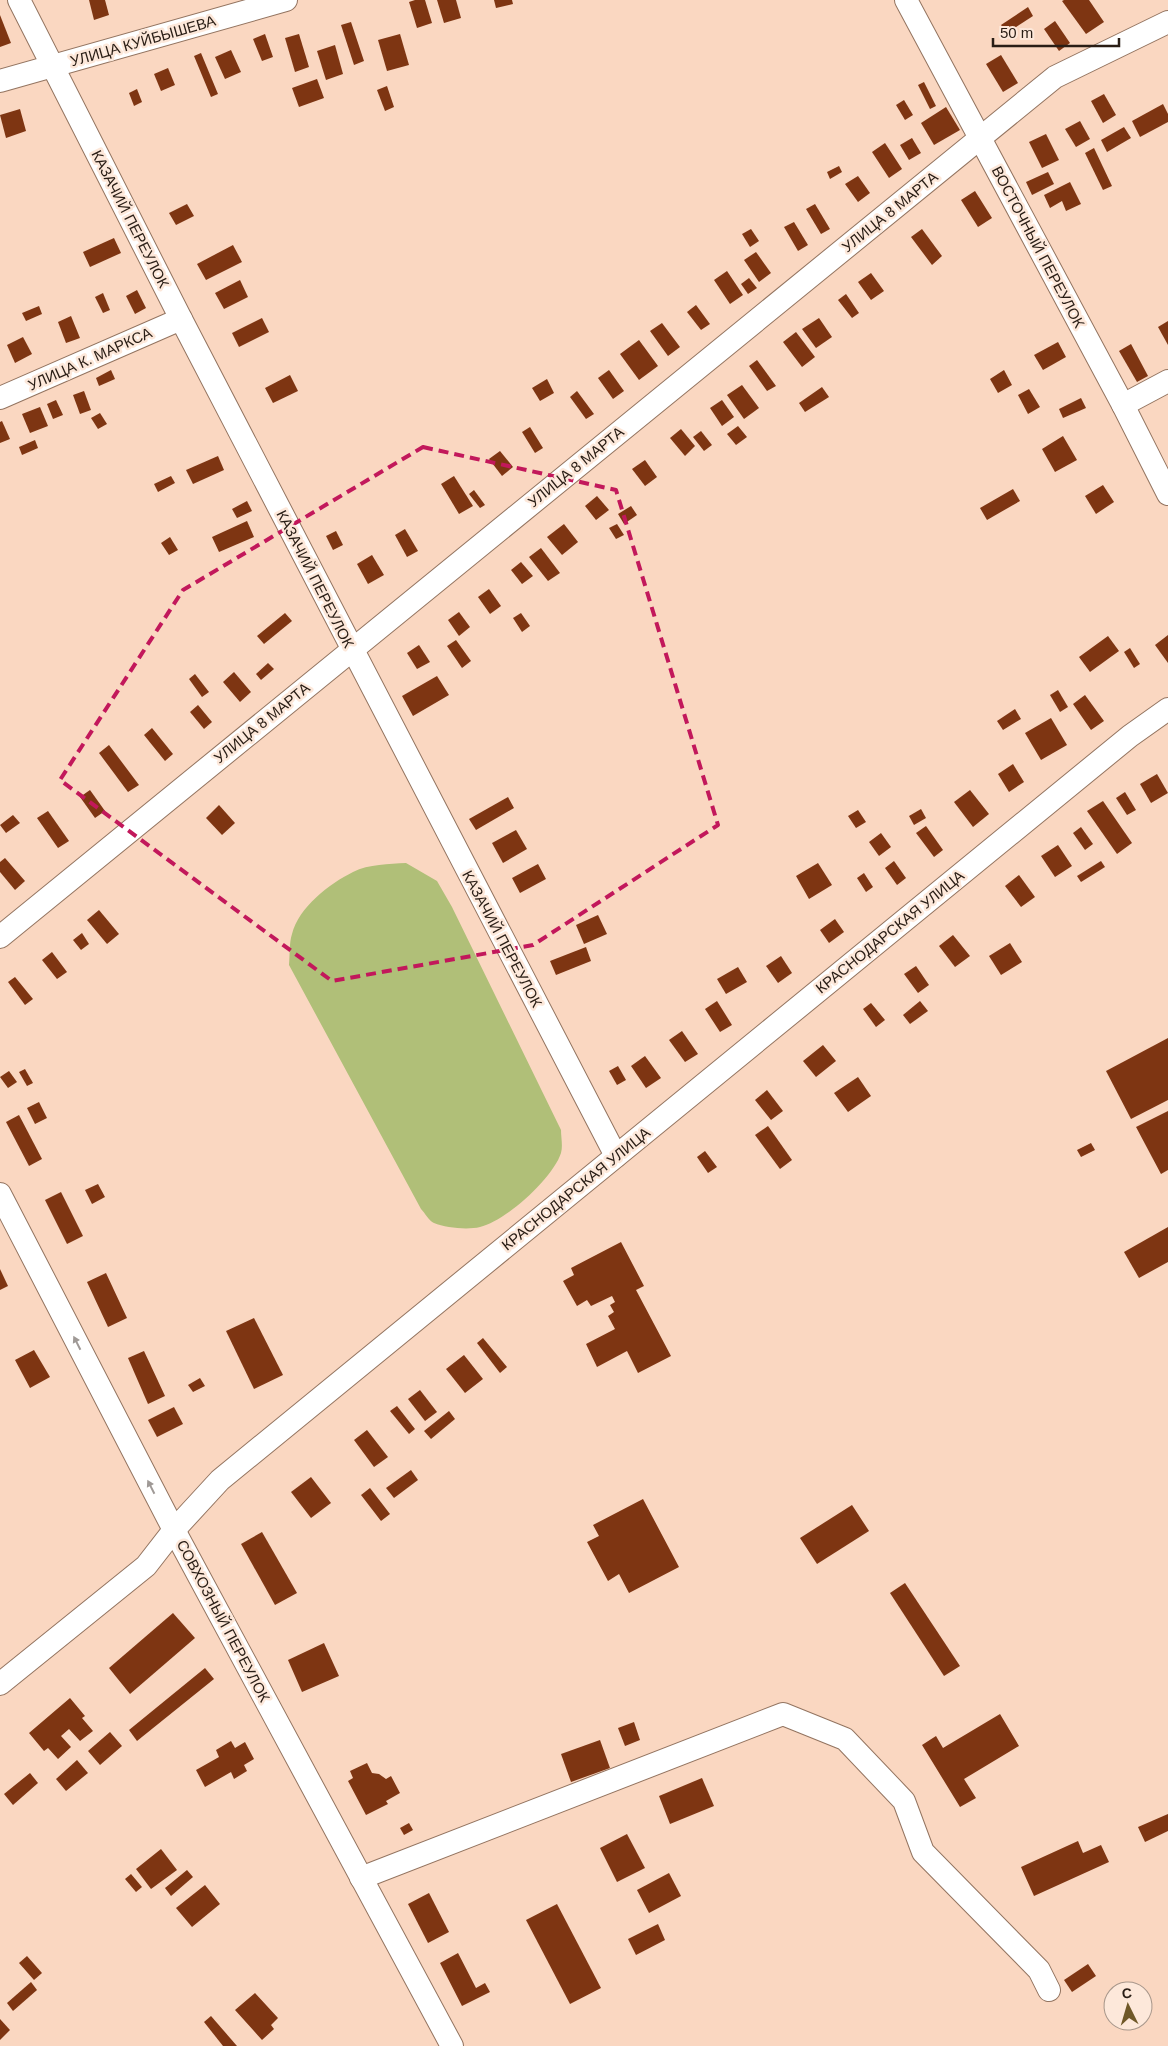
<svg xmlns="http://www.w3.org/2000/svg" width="1168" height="2046" viewBox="0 0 1168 2046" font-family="Arial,sans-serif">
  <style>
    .green { fill: #b0bf78 }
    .building { fill: #7e3512 }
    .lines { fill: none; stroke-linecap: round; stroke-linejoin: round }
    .minor-casing { stroke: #937460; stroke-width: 24 }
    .minor { stroke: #fff; stroke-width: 22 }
    .oneway { fill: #9f9996 }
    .marked { fill: none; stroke: #c2185b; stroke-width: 4; stroke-dasharray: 10 6; stroke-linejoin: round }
    .labels { text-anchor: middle; stroke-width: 5; stroke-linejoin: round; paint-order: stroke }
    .street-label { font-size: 15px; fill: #291d15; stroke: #fde8da }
  </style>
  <rect width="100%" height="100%" fill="#fad7c1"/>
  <path class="green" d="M406,863L437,881L452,907L561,1130C561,1137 563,1146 561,1153C553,1178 506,1221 480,1227C468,1230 446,1228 434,1223C429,1221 425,1213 421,1209L289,965C290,955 289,943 292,934C299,907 329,884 353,872C369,864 389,864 406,863Z"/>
  <g class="building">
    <polygon points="89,0 105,0 109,15 94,20"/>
    <polygon points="415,0 425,0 432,23 417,28 409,2"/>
    <polygon points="437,0 456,0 461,18 444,23"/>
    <polygon points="494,0 512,0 513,4 496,8"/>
    <polygon points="1064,0 1089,0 1104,22 1086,34 1062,1"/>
    <polygon points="1028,7 1033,16 1007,33 1001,25"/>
    <polygon points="0,15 11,43 0,47"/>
    <polygon points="1055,21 1070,43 1059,51 1044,29"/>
    <polygon points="351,22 364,61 354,65 341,25"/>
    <polygon points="265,34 273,57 262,61 253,39"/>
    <polygon points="299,34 309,67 295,72 285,38"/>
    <polygon points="400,34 409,65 387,71 378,40"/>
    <polygon points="335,45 343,74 326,80 317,51"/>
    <polygon points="231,50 241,72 225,79 215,57"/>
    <polygon points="201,53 218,94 211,97 194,56"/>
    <polygon points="1001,55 1018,83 1003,92 986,64"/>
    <polygon points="168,68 175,85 161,91 154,74"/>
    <polygon points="317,79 324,98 299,107 292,88"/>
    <polygon points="924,82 936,106 930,109 918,85"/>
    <polygon points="387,86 394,107 385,111 377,90"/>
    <polygon points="137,89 142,102 134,106 129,93"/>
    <polygon points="1104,94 1116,115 1103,123 1091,101"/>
    <polygon points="904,100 913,115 905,120 896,105"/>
    <polygon points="1163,104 1168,114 1168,122 1140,137 1132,121"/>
    <polygon points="946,107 960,130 934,145 921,123"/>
    <polygon points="20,109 26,131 6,138 0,115"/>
    <polygon points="1080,121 1090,139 1076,147 1065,129"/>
    <polygon points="1124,127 1131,138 1107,152 1101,140"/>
    <polygon points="1046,134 1059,160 1042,168 1029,142"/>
    <polygon points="912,138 921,153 909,160 900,145"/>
    <polygon points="885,143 902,169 889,178 872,152"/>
    <polygon points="1094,148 1112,186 1103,190 1085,153"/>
    <polygon points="839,166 842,172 830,179 827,172"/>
    <polygon points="1048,172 1054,184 1032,195 1026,182"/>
    <polygon points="858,176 870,193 858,202 845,184"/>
    <polygon points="1070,182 1081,204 1066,211 1062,201 1050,208 1044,195"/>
    <polygon points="975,191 992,218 978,227 961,200"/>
    <polygon points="187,204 194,216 176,225 169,213"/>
    <polygon points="815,204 830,229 821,234 806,209"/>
    <polygon points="794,222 808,245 798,251 784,227"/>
    <polygon points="751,229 759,241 750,247 742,234"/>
    <polygon points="922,229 942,256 932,265 911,237"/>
    <polygon points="114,238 121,253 90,267 83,252"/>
    <polygon points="233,245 242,262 206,280 197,264"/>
    <polygon points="756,252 771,273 759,282 744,260"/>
    <polygon points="727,271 743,295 730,304 714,280"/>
    <polygon points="871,273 884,291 871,300 858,282"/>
    <polygon points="749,278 757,288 748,294 741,284"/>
    <polygon points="240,280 248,297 224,309 215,293"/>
    <polygon points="137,290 146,308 135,314 126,296"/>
    <polygon points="103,293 110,310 103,313 95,297"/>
    <polygon points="846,294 859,313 852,318 838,300"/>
    <polygon points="696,305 710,324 701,330 687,312"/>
    <polygon points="39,306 42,314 26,321 22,313"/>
    <polygon points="71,316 80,338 66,343 58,322"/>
    <polygon points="262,318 269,332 239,347 232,333"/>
    <polygon points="819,318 832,337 816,348 802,329"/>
    <polygon points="1168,321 1168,345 1158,327"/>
    <polygon points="662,323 680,347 668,356 650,331"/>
    <polygon points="796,332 815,357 802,367 783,342"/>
    <polygon points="23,337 32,354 15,363 7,345"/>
    <polygon points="639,340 658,366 639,380 620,354"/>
    <polygon points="1058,342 1066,357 1043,370 1034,355"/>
    <polygon points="1131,344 1148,376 1137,382 1119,351"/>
    <polygon points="757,360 776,386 767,391 749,366"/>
    <polygon points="111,370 115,379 99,386 96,378"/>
    <polygon points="609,370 624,391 613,399 598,378"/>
    <polygon points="1004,370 1012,385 998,393 990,379"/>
    <polygon points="290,375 298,391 273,403 265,388"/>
    <polygon points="547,379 554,393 540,401 532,388"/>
    <polygon points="742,385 759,408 744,419 727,395"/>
    <polygon points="822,387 829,397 805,412 799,403"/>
    <polygon points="1029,389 1040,407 1028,414 1018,395"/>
    <polygon points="84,391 91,410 80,414 73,395"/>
    <polygon points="577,391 594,414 586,419 570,397"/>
    <polygon points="1081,398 1086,408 1063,418 1059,409"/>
    <polygon points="56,400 63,415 53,419 47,404"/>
    <polygon points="722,400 734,417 722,426 710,408"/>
    <polygon points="40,407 48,426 30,433 22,414"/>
    <polygon points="100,413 107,424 98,429 91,418"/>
    <polygon points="2,421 10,439 0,443 0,422"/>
    <polygon points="738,426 747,437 736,445 727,434"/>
    <polygon points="530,427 543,448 535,453 522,432"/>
    <polygon points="681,429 695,446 685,456 670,438"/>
    <polygon points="701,431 712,445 704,451 693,437"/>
    <polygon points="1063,436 1077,460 1055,472 1042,449"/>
    <polygon points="35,440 38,448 22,455 19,447"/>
    <polygon points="500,451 513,467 502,476 489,459"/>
    <polygon points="218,456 224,470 193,484 186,470"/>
    <polygon points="645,460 657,477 645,486 632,469"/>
    <polygon points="171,476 175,483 158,492 154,484"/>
    <polygon points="454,476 473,506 459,514 441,484"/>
    <polygon points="1103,485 1114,502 1096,514 1085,496"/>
    <polygon points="1013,489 1020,501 987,520 980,508"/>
    <polygon points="474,490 485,505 480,508 469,494"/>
    <polygon points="597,496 609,510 596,520 585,506"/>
    <polygon points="247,501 252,511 237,518 232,509"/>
    <polygon points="631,506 637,515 624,524 618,514"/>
    <polygon points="247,521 254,537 219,552 212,537"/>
    <polygon points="564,524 578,542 562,555 547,537"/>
    <polygon points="617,524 624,535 616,539 609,528"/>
    <polygon points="405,529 418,551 407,557 395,535"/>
    <polygon points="336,531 343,545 333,550 326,536"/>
    <polygon points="170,537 178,550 169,555 161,543"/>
    <polygon points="541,548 560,573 548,581 529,557"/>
    <polygon points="372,555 384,575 368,584 357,564"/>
    <polygon points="521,562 533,576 522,584 511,570"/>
    <polygon points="489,589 501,606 490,614 478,597"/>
    <polygon points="459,612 470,627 459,636 448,620"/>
    <polygon points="285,613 292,621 264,644 257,636"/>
    <polygon points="521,613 530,626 522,632 513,618"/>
    <polygon points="1168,635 1168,663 1155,645"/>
    <polygon points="1108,636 1119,651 1090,672 1079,657"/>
    <polygon points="456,640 471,661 462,668 447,646"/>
    <polygon points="419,645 430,662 417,669 407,653"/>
    <polygon points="1130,648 1140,664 1134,668 1124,652"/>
    <polygon points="268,663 274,669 261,680 256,674"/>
    <polygon points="234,672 251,692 240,702 223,682"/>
    <polygon points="195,674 209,692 202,697 189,679"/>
    <polygon points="437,676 449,695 413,716 402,696"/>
    <polygon points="1058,690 1068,707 1060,712 1050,695"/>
    <polygon points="1085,695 1104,721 1091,730 1073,704"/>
    <polygon points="198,705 212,722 204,729 190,712"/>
    <polygon points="1015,709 1021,719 1003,730 997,721"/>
    <polygon points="1051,718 1067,745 1041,760 1025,733"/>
    <polygon points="152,728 173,754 165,761 144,735"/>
    <polygon points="109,745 139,785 128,792 99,753"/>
    <polygon points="1013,764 1024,782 1009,792 998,774"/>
    <polygon points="1157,774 1168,793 1151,803 1140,784"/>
    <polygon points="90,790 105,811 95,818 80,797"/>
    <polygon points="970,790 989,814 973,827 954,802"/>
    <polygon points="1125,792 1136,810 1127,815 1116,798"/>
    <polygon points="508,797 514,808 476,830 469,819"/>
    <polygon points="1103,801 1132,843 1117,854 1087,811"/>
    <polygon points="219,805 235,823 222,835 206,818"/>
    <polygon points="921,809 926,818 914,825 909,816"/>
    <polygon points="858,810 866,822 856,828 848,816"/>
    <polygon points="48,811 69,841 58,848 37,818"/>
    <polygon points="13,815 20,823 6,833 0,825"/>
    <polygon points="926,826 943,850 934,857 916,833"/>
    <polygon points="1081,827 1093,844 1085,850 1073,833"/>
    <polygon points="516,830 527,849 503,863 492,843"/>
    <polygon points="881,833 891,847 879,856 869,842"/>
    <polygon points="1058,845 1072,866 1055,877 1041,856"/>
    <polygon points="5,858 25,881 15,890 0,872 0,862"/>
    <polygon points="894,861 906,878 897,885 885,868"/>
    <polygon points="1101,861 1105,867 1081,882 1077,876"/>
    <polygon points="818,863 832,885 809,899 796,876"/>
    <polygon points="538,864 546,879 520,893 512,878"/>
    <polygon points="864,873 873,887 866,892 857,878"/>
    <polygon points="1019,875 1035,897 1021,907 1005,886"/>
    <polygon points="99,910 119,934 107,944 87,920"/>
    <polygon points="598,915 607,934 584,944 576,925"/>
    <polygon points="835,919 844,932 829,943 820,930"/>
    <polygon points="82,933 89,944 81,950 73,940"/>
    <polygon points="953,935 970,956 955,967 939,946"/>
    <polygon points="1010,943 1022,962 1001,975 989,956"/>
    <polygon points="586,947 591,961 556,975 550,961"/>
    <polygon points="52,952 67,972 57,979 42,960"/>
    <polygon points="781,956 792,973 778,983 766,966"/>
    <polygon points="916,966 929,985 918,993 904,974"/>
    <polygon points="738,967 747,982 726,994 717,979"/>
    <polygon points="15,977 33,999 25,1005 8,982"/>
    <polygon points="717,1001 732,1025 720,1032 705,1009"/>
    <polygon points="920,1001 928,1011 910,1024 903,1015"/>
    <polygon points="871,1003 885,1020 876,1027 863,1009"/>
    <polygon points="682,1031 698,1054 685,1062 669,1040"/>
    <polygon points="1168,1038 1168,1100 1131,1119 1106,1071"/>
    <polygon points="823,1045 836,1061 816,1077 803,1061"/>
    <polygon points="645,1056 661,1078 646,1088 631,1066"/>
    <polygon points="618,1066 626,1080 617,1085 609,1071"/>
    <polygon points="25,1069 33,1083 27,1086 19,1072"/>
    <polygon points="9,1071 17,1082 8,1088 0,1077"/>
    <polygon points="858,1077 871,1096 848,1112 834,1093"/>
    <polygon points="767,1090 783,1111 771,1120 755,1100"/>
    <polygon points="39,1102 47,1118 35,1124 27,1108"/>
    <polygon points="1168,1111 1168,1170 1161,1174 1136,1127"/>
    <polygon points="19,1115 42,1159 29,1166 6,1122"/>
    <polygon points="768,1126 792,1160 780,1169 755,1135"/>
    <polygon points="1091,1143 1095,1150 1081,1157 1077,1150"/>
    <polygon points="705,1151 717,1167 708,1173 697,1157"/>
    <polygon points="98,1184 105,1197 92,1204 85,1190"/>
    <polygon points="61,1192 83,1236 67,1244 45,1200"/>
    <polygon points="1168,1227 1168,1262 1139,1278 1124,1252"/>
    <polygon points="621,1242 644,1286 636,1290 671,1356 638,1373 627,1351 597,1367 586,1344 615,1329 608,1316 614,1312 610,1305 615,1302 612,1296 591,1306 587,1300 577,1306 563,1281 574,1275 571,1268"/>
    <polygon points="0,1269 8,1286 0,1290"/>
    <polygon points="106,1273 127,1318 108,1327 87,1282"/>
    <polygon points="254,1318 283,1375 254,1389 226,1331"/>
    <polygon points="483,1338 507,1367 500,1373 477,1343"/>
    <polygon points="34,1350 50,1377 30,1388 15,1360"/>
    <polygon points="144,1351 165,1396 148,1404 128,1358"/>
    <polygon points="464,1355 483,1379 465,1393 446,1369"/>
    <polygon points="200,1378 205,1386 193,1392 188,1385"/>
    <polygon points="420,1390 437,1412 425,1421 408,1399"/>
    <polygon points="397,1406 415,1429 409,1434 390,1411"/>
    <polygon points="174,1407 183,1424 157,1437 148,1420"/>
    <polygon points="449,1411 455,1419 431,1439 424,1431"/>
    <polygon points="367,1430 388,1457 374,1467 354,1440"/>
    <polygon points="411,1470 418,1480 394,1498 386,1488"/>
    <polygon points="311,1477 331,1503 311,1518 291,1492"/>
    <polygon points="370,1488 390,1514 381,1521 361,1495"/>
    <polygon points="643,1499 679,1567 629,1593 619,1574 608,1581 587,1542 599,1536 593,1525"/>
    <polygon points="852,1505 869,1531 817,1564 800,1538"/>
    <polygon points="262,1532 297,1593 275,1605 241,1544"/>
    <polygon points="905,1583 960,1666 944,1676 890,1593"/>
    <polygon points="173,1613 195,1638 130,1694 109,1668"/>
    <polygon points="324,1643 339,1676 302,1692 288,1660"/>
    <polygon points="205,1668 214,1679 137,1741 129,1730"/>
    <polygon points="70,1698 85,1716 82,1718 93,1731 80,1741 69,1729 61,1736 71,1747 58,1759 48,1748 44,1751 29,1733"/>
    <polygon points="1000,1714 1019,1746 964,1779 976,1798 960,1807 922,1745 936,1736 943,1748"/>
    <polygon points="634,1722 640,1740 625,1746 618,1728"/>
    <polygon points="110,1732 122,1746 100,1765 88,1751"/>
    <polygon points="600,1740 610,1768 571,1782 561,1754"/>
    <polygon points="231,1741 235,1748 245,1742 254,1759 244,1765 247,1771 234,1779 231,1772 205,1787 196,1770 219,1757 216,1750"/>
    <polygon points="77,1760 88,1773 66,1791 56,1779"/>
    <polygon points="367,1763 372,1773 379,1774 386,1779 391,1776 400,1793 386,1801 388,1804 366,1815 348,1781 353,1778 350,1771"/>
    <polygon points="30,1773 38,1783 13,1805 4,1794"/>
    <polygon points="702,1778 714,1806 670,1824 659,1796"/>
    <polygon points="1168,1814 1168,1831 1145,1842 1138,1827"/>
    <polygon points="409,1823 413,1830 404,1835 400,1828"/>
    <polygon points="627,1834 645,1868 617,1882 600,1848"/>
    <polygon points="1078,1841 1083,1853 1101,1845 1109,1862 1034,1896 1021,1867"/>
    <polygon points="161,1849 177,1870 151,1889 136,1869"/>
    <polygon points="187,1870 193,1877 171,1896 165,1888"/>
    <polygon points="669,1873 681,1896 649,1913 637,1890"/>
    <polygon points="131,1874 142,1887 136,1892 125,1879"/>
    <polygon points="205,1885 220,1904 192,1927 176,1908"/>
    <polygon points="429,1893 449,1932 428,1943 408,1904"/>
    <polygon points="557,1904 601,1988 570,2004 526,1920"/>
    <polygon points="658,1924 665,1940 636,1955 628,1939"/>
    <polygon points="458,1953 476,1988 485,1983 490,1992 462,2006 440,1963"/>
    <polygon points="27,1956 42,1973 34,1980 19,1963"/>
    <polygon points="1088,1964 1096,1976 1072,1992 1064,1980"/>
    <polygon points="31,1982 37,1990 13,2011 7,2003"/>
    <polygon points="255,1993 278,2018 271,2025 274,2029 262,2040 235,2010"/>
    <polygon points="211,2016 237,2046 223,2046 204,2022"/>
    <polygon points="0,2019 10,2030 0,2040"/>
  </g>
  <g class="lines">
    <g class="minor-casing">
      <g id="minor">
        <polyline points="19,0 181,319 616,1156"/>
        <polyline points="906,0 1123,405 1168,494"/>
        <polyline points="0,81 286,0"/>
        <polyline points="0,398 181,319"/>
        <polyline points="1123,405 1168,381"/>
        <polyline points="0,937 1055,77 1168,22"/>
        <polyline points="0,1194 174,1530 452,2046"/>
        <polyline points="0,1684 146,1566 174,1530 220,1480 1130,736 1168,709"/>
        <polyline points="361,1878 783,1714 845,1739 904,1801 923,1852 1039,1970 1049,1990"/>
      </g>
    </g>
    <use href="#minor" class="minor"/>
  </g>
  <defs><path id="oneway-solid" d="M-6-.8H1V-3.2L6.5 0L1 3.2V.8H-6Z" transform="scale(1.25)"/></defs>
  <g class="oneway">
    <use href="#oneway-solid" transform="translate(77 1343) rotate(-117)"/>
    <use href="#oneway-solid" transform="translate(151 1487) rotate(-117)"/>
  </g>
  <path class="marked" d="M423,447L616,490L718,825L533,945L332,981L60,780L183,590Z"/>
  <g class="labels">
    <g class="street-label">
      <text transform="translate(143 41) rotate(-16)" y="5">УЛИЦА КУЙБЫШЕВА</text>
      <text transform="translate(890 212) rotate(-39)" y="5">УЛИЦА 8 МАРТА</text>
      <text transform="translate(130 219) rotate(63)" y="5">КАЗАЧИЙ ПЕРЕУЛОК</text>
      <text transform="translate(1038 247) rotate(62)" y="5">ВОСТОЧНЫЙ ПЕРЕУЛОК</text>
      <text transform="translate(90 359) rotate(-24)" y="5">УЛИЦА К. МАРКСА</text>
      <text transform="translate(576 467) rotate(-39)" y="5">УЛИЦА 8 МАРТА</text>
      <text transform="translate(315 579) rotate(63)" y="5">КАЗАЧИЙ ПЕРЕУЛОК</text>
      <text transform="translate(262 723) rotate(-39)" y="5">УЛИЦА 8 МАРТА</text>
      <text transform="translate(890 932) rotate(-39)" y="5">КРАСНОДАРСКАЯ УЛИЦА</text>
      <text transform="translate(502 939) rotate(62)" y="5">КАЗАЧИЙ ПЕРЕУЛОК</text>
      <text transform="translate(576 1189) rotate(-39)" y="5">КРАСНОДАРСКАЯ УЛИЦА</text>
      <text transform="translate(223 1621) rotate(62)" y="5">СОВХОЗНЫЙ ПЕРЕУЛОК</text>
    </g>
  </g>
  <g transform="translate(1128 2006) rotate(355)"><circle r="24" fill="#fde8da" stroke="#a8978b"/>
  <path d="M0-4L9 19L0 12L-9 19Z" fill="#6f5828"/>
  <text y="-8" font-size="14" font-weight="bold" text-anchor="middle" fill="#291d15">С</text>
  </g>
  <path d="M993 38v8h126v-8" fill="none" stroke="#291d15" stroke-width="2.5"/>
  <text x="1000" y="38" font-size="15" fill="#291d15" stroke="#fde8da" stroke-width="4" paint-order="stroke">50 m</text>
</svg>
